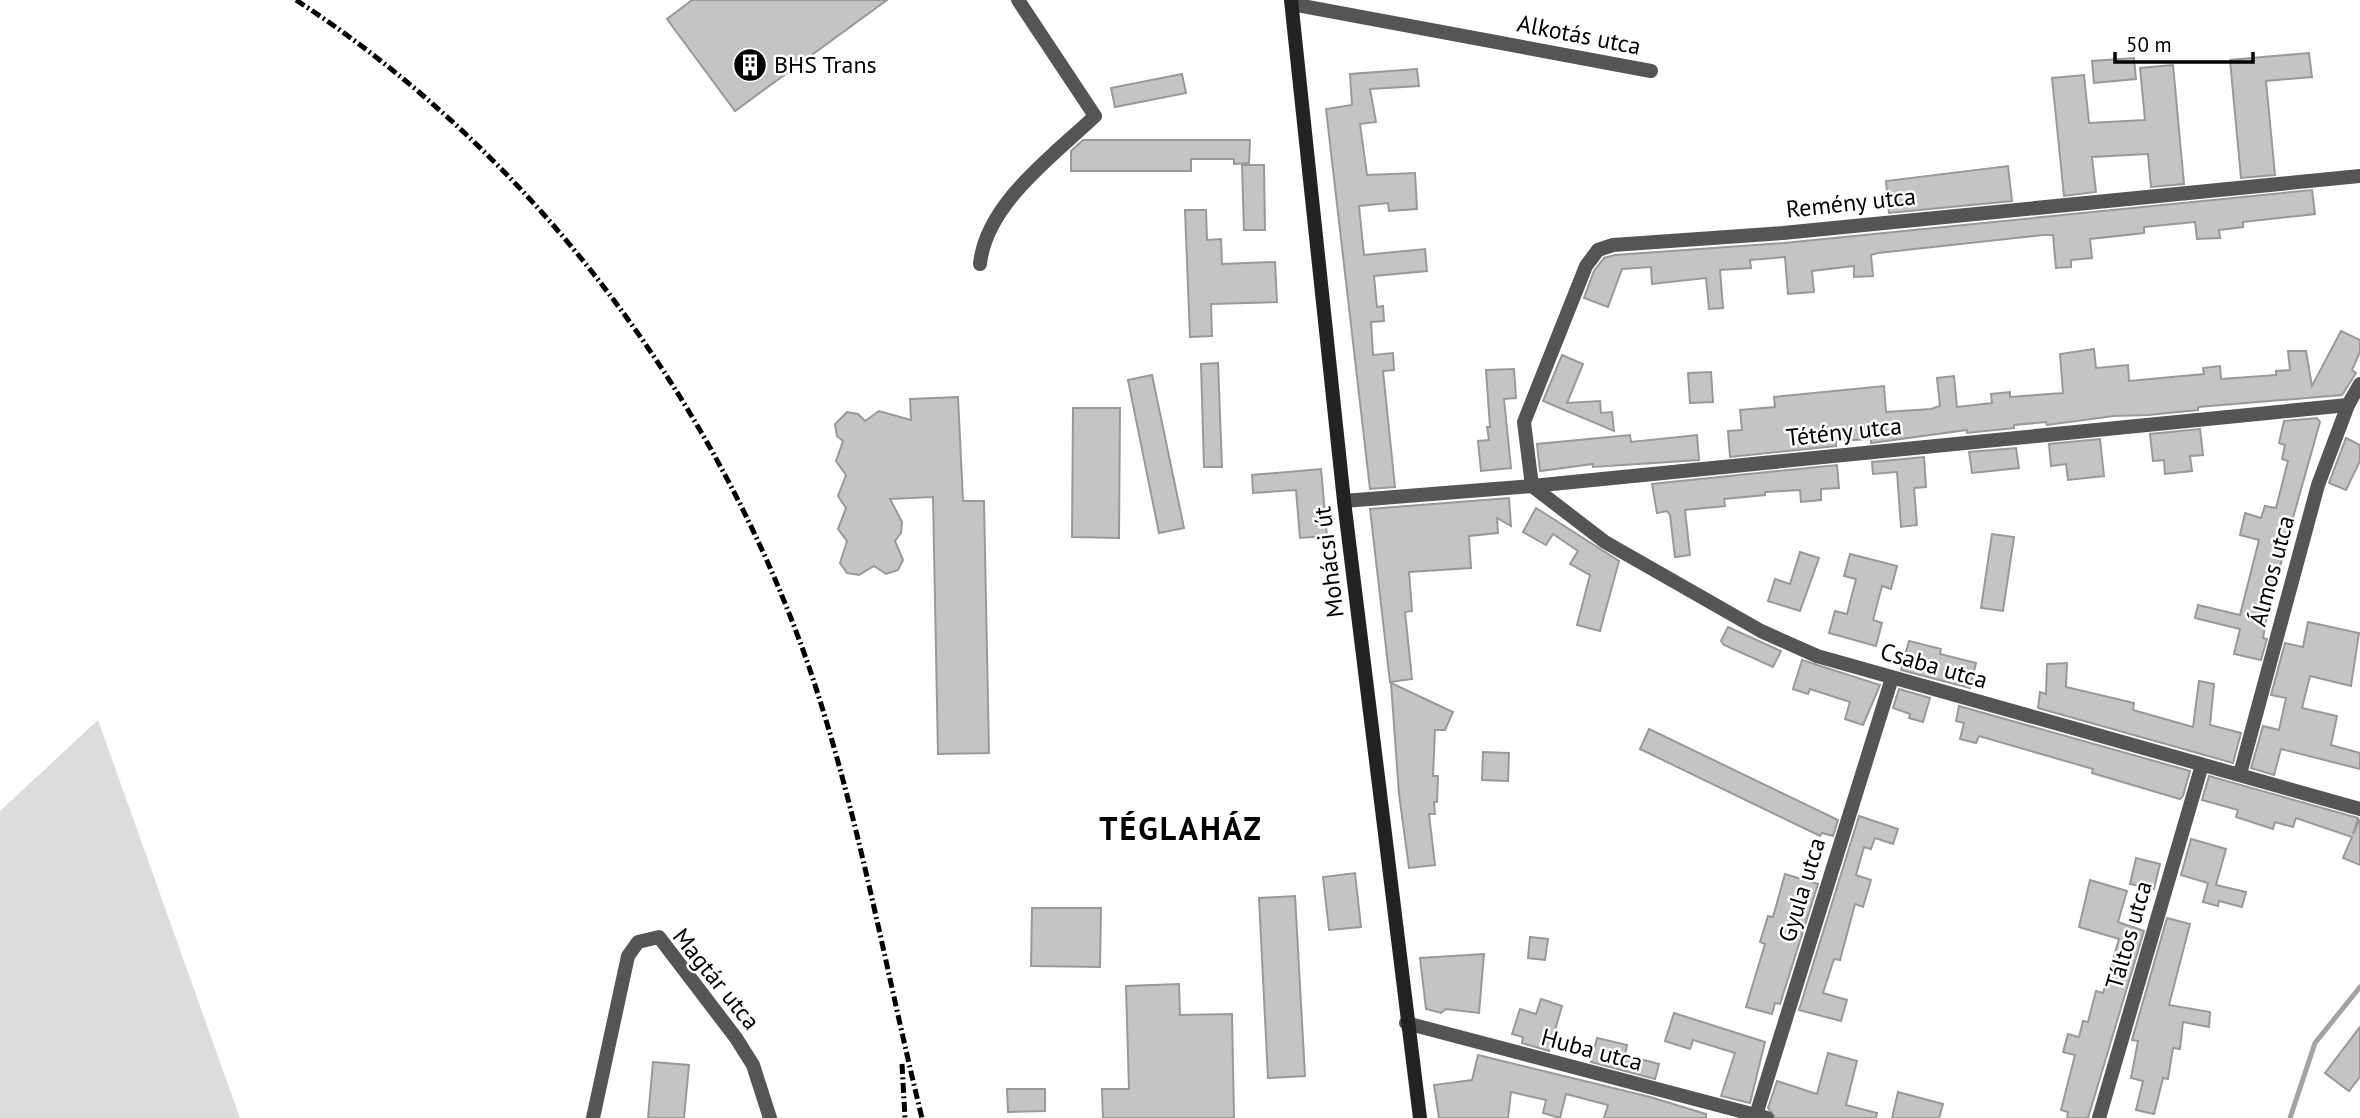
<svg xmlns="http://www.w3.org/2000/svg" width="2360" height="1118" viewBox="0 0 2360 1118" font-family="'PT Sans',sans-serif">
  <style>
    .green { fill: #dcdcdc }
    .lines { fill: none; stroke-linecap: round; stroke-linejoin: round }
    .stream { stroke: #a3a3a3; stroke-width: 5 }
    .building { fill: #c4c4c4; stroke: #999; stroke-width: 2 }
    .street { stroke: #555; stroke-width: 14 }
    .secondary { stroke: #222; stroke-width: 14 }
    .rail { stroke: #000; stroke-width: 5; stroke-dasharray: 10 3.5 2 3.5; stroke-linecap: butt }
    .labels { text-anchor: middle; stroke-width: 5; stroke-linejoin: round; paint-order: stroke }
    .street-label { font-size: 24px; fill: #000; stroke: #fff }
    .poi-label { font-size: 24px; fill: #000; stroke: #fff; text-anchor: start }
    .district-label { font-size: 32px; font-weight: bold; letter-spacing: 2px; fill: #000; stroke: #fff }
  </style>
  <rect width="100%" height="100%" fill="#fff"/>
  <polygon class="green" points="98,720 240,1118 0,1118 0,811"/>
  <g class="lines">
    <polyline class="stream" points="2290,1118 2315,1043 2360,987"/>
  </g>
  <g class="building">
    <polygon points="692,0 887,0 735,111 667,19"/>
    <polygon points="2309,53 2312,77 2266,81 2275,175 2241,178 2230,60"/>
    <polygon points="2134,58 2136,79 2094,83 2092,61"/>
    <polygon points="2173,65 2184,184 2151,187 2148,154 2092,157 2096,192 2064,196 2052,78 2084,75 2089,123 2145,120 2140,68"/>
    <polygon points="1417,69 1419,86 1370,89 1376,122 1360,124 1367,175 1415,173 1417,209 1389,211 1388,203 1359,206 1364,255 1425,249 1427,271 1374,276 1377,307 1383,306 1384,321 1371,322 1373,355 1393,353 1394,370 1383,371 1395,487 1370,489 1326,109 1352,105 1350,74"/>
    <polygon points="1182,74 1186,93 1115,107 1111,88"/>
    <polygon points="1083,140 1250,140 1249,163 1234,164 1234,159 1191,159 1191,171 1071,171 1071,151"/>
    <polygon points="1242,165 1264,165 1265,230 1244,230"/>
    <polygon points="2008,166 2012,201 1889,213 1886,181"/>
    <polygon points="2312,190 2315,214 2243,222 2243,227 2219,230 2220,238 2197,239 2195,222 2144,227 2144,233 2090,239 2092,258 2071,260 2071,267 2056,268 2053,235 2043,235 1878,253 1871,255 1873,276 1854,277 1854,266 1812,271 1814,292 1788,294 1785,257 1750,260 1751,268 1720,270 1723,308 1709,309 1706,278 1652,284 1651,267 1622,269 1608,307 1584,298 1594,271 1604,258 1615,255 1784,243"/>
    <polygon points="1185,210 1206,210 1207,240 1221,239 1222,264 1275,262 1277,302 1211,304 1212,336 1190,337"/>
    <polygon points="2341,331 2360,340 2360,352 2352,370 2356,373 2342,395 2198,407 2198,410 2148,415 2114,416 2047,425 2046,422 2014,425 2014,428 1967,433 1967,430 1871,443 1871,439 1836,441 1836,446 1730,457 1728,431 1742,430 1740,410 1775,407 1774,397 1884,386 1886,412 1931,409 1940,406 1937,378 1954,376 1957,407 1992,403 1991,394 2010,392 2010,397 2063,393 2060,354 2094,349 2096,368 2128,365 2129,381 2204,374 2203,368 2220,366 2221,379 2276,375 2276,371 2290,370 2288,351 2306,351 2312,386"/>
    <polygon points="1562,355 1583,364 1567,403 1600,401 1601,413 1612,412 1614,431 1543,401"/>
    <polygon points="1218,363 1222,467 1204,467 1201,364"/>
    <polygon points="1514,369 1516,398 1504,399 1511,468 1481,471 1478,441 1489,440 1487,427 1490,427 1486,370"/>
    <polygon points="1711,372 1713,402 1690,403 1688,373"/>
    <polygon points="1152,375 1184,528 1159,533 1128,380"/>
    <polygon points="958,397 963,501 984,501 989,753 938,754 933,497 890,499 902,522 901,533 895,541 903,560 898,570 886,574 874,566 859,575 847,573 840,563 847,541 838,529 846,508 838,496 846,475 836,461 843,441 837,436 835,424 847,412 858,414 865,421 879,411 911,420 910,399"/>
    <polygon points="1073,408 1120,408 1119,538 1072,537"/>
    <polygon points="2317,418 2320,422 2289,532 2266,621 2263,638 2267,639 2261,660 2234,654 2240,629 2195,618 2198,605 2240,615 2259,540 2240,535 2245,513 2261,518 2265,506 2276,508 2288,461 2282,459 2285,445 2279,443 2284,421"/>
    <polygon points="2200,429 2203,455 2190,456 2192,471 2165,474 2164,460 2153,461 2150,434"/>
    <polygon points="1630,435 1631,442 1697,435 1699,460 1593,467 1593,464 1540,471 1537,444"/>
    <polygon points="2346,438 2360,445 2360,461 2346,490 2329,483"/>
    <polygon points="2100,439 2104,476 2068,480 2066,464 2051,466 2049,444"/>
    <polygon points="2016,448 2019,468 1972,473 1969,452"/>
    <polygon points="1924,457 1926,487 1914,488 1917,525 1901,527 1897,472 1873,474 1872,462"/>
    <polygon points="1837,465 1839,488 1821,489 1821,500 1801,502 1800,490 1765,492 1765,495 1724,499 1725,506 1685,510 1690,555 1675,557 1670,515 1667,511 1657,513 1652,484"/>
    <polygon points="1321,469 1327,536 1300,538 1296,490 1253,493 1252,475"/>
    <polygon points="1509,498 1511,526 1497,518 1498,533 1469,536 1471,568 1409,572 1412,611 1405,612 1412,679 1390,682 1370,509"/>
    <polygon points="1536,508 1619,561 1600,631 1577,625 1590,575 1570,564 1578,551 1553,534 1546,545 1523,532"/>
    <polygon points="1992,534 2014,537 2003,611 1981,608"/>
    <polygon points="1800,552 1819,558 1800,611 1768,601 1775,579 1790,584"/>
    <polygon points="1850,554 1897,566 1891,589 1882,586 1873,620 1882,623 1876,646 1829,633 1835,611 1847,614 1856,579 1844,576"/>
    <polygon points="2308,622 2359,633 2351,686 2310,676 2302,708 2337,716 2331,745 2360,753 2360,769 2281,749 2274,775 2251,768 2263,726 2279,730 2286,698 2271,695 2285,643 2303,647"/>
    <polygon points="1728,627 1781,651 1773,667 1724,645 1721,641"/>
    <polygon points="1909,641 1941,649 1940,654 1976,663 1970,688 1901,670"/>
    <polygon points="1802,660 1880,685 1863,725 1845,719 1850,702 1810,689 1808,694 1793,689"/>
    <polygon points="2067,663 2066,687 2134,703 2133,710 2193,727 2199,681 2214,684 2210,725 2241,733 2233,763 2038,708 2040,692 2046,694 2047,664"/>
    <polygon points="1391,683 1453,712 1445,730 1435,730 1433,776 1438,776 1437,802 1434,802 1435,814 1429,814 1435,865 1409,868 1399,794"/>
    <polygon points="1899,689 1930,698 1923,722 1909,718 1910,714 1893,708"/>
    <polygon points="1959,706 2190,771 2183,796 2180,799 2092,773 2093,769 1979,736 1976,743 1960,739 1964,723 1956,721"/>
    <polygon points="1649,729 1838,820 1833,836 1822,833 1820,836 1640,749"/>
    <polygon points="1483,752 1509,753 1508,781 1482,780"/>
    <polygon points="2209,776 2358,818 2353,834 2360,819 2360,865 2343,858 2352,837 2296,818 2293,827 2275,822 2273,829 2236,817 2238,810 2202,800"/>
    <polygon points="1859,816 1898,829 1893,844 1875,838 1871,849 1864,847 1856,875 1871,880 1863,907 1855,904 1840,960 1834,959 1823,993 1847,1000 1841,1021 1799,1010"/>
    <polygon points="2191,839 2226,849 2216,885 2246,892 2242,907 2219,901 2218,906 2203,902 2208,883 2181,875"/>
    <polygon points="2136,858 2160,864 2154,889 2130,884"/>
    <polygon points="1355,873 1361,927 1329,930 1323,877"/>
    <polygon points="1785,874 1818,884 1780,1004 1775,1003 1772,1014 1746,1007 1765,944 1760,942 1768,916 1773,917"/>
    <polygon points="2090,880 2127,891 2118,922 2144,931 2088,1118 2067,1118 2068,1112 2061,1110 2075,1055 2063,1052 2068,1034 2079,1037 2083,1021 2088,1022 2096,991 2103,993 2119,939 2079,927"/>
    <polygon points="1295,896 1305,1076 1268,1078 1259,898"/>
    <polygon points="1032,908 1101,908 1100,967 1031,966"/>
    <polygon points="2167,918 2190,924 2169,1005 2210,1012 2209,1027 2183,1022 2180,1049 2173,1048 2168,1079 2163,1078 2154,1114 2136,1110 2143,1081 2131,1078 2138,1041 2132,1040"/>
    <polygon points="1530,937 1548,939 1545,960 1528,958"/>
    <polygon points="1484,954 1479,1013 1446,1009 1441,1013 1426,1009 1420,958"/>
    <polygon points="1179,984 1180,1015 1232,1014 1234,1118 1103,1118 1102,1089 1129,1089 1126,986"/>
    <polygon points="1541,999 1562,1006 1549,1051 1522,1043 1523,1037 1512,1034 1520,1009 1536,1014"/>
    <polygon points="1674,1013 1765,1042 1750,1103 1721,1096 1735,1053 1693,1040 1690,1049 1665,1041"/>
    <polygon points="2360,1027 2360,1077 2349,1091 2325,1073"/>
    <polygon points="1597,1038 1627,1045 1625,1055 1659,1064 1655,1079 1591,1062"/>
    <polygon points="1828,1053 1857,1061 1846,1105 1877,1113 1876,1118 1776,1118 1768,1108 1777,1081 1817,1094"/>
    <polygon points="1478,1055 1650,1097 1706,1114 1706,1118 1604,1118 1608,1105 1566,1094 1560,1118 1543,1113 1546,1100 1511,1092 1508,1118 1439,1118 1434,1085 1472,1080"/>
    <polygon points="653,1062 689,1065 684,1118 648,1118"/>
    <polygon points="1007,1089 1045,1089 1045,1111 1008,1112"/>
    <polygon points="1898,1092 1943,1104 1939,1118 1892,1118"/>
  </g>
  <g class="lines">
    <g class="street">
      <polyline points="1292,4 1651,71"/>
      <polyline points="2360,176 1783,233 1613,245 1598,250 1586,266 1524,422 1532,486 1605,542 1761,631 1817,656 2360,809"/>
      <path d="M980,264C986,204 1053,156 1095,116L1018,0"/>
      <polyline points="1344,501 1532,486 2348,405"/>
      <polyline points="2240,774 2318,485 2348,405 2360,384"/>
      <polyline points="1406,1023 1767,1118"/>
      <polyline points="1756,1115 1892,678"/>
      <polyline points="593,1118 628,956 638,942 659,937 736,1038 753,1065 770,1118"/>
      <polyline points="2099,1118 2202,765"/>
    </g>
    <polyline class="secondary" points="1291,0 1344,501 1420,1118"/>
    <g class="rail">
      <path d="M296,0C535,156 716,399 809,667C859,814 885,968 922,1118"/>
      <polyline points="902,1064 905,1118"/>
    </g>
  </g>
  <defs>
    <g id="building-disc" transform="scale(1.75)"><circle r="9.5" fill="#000" stroke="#fff"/><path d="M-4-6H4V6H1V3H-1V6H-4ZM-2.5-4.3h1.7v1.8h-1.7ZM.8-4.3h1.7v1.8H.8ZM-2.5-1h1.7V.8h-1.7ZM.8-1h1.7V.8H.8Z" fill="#fff"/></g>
  </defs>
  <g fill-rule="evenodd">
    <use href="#building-disc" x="750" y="65"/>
  </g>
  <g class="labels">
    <g class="street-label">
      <text transform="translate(1579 35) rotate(11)" y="8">Alkotás utca</text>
      <text transform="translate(1851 203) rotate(-6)" y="8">Remény utca</text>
      <text transform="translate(1844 432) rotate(-6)" y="8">Tétény utca</text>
      <text transform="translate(1329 562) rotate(-97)" y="8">Mohácsi út</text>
      <text transform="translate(2272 571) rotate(-75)" y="8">Álmos utca</text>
      <text transform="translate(1934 666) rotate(16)" y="8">Csaba utca</text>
      <text transform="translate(1802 890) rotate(-73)" y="8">Gyula utca</text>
      <text transform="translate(2129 935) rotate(-74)" y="8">Táltos utca</text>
      <text transform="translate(716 979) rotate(51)" y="8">Magtár utca</text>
      <text transform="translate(1592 1050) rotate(15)" y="8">Huba utca</text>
    </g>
    <g class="poi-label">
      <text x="774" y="73">BHS Trans</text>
    </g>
    <g class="district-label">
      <text x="1181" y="840">TÉGLAHÁZ</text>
    </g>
  </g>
  <path d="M2115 52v10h138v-10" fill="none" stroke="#000000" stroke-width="3.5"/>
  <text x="2126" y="52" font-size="21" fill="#000000" stroke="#ffffff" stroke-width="5" paint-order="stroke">50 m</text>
</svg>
